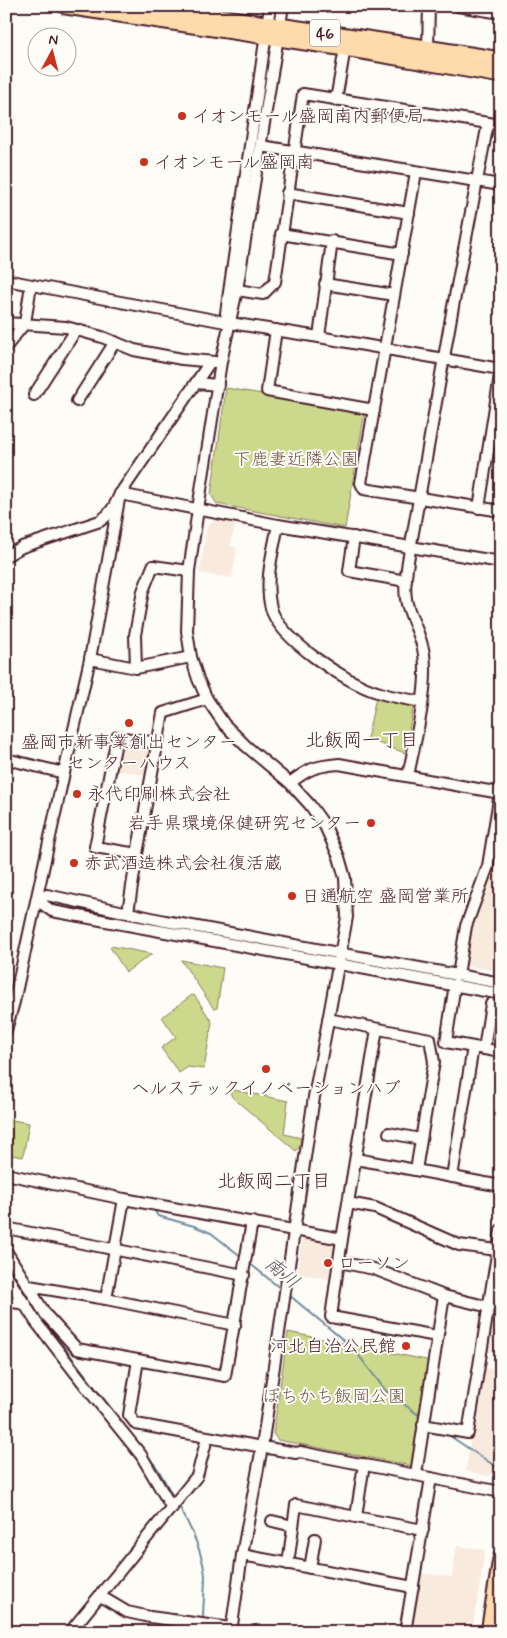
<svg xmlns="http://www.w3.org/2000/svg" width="507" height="1638" viewBox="0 0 507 1638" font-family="Mynerve,'Klee One',sans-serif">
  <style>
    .built { fill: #f8eadc }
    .green { fill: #ccd88b; stroke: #8b7c5b }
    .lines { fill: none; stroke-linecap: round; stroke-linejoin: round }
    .stream { stroke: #708c9c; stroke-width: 2 }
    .minor-casing { stroke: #4a1f2b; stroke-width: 14 }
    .highway-casing { stroke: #4a1f2b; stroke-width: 19 }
    .minor { stroke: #fdfcf7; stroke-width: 10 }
    .highway { stroke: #fedbac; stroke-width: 15 }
    .poi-dot { fill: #c8321e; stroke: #fdfcf7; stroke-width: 2 }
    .labels { text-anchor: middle; stroke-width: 4; stroke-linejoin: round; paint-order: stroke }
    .shield { fill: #fdfcf7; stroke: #806168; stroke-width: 1 }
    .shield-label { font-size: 16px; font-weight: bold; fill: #4a1f2b }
    .poi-label { font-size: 18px; fill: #4a1f2b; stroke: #fdfcf7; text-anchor: start }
    .park-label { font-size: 18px; fill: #715648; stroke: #fdfcf7 }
    .neighbourhood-label { font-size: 19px; fill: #4a1f2b; stroke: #fdfcf7 }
    .water-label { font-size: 19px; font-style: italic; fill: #5d5664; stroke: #fdfcf7 }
  </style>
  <rect width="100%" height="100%" fill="#fdfcf7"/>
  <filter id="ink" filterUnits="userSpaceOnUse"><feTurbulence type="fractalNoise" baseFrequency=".02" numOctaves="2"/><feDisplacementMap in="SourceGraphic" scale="10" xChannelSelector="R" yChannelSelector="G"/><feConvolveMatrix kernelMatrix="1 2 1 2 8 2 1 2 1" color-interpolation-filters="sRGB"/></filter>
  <g filter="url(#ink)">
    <g class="built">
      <polygon points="215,520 235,524 230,546 237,548 232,578 200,573 207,527"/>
      <polygon points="121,741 152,747 147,775 114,770"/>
      <polygon points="501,817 501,972 462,965 468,927"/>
      <polygon points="304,1237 335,1243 337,1246 332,1279 297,1273 302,1240"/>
      <polygon points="491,1309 501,1311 501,1354 484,1351"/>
      <polygon points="482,1367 501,1370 501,1450 497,1470 489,1476 466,1471"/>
      <polygon points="457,1546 485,1550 472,1632 409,1630 419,1573 452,1577"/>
    </g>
    <g class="green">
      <polygon points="226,388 365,411 345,528 217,504 211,495"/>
      <polygon points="376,697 414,703 405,753 367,739"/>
      <polygon points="111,946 152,954 126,972 110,947"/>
      <polygon points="181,960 223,968 217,1008 214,1009"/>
      <polygon points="192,995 195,996 212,1022 204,1069 188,1067 179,1073 161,1048 176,1037 162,1017"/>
      <polygon points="229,1089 288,1101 284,1134 301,1138 300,1146 296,1151 232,1097"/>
      <polygon points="6,1119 29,1123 23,1157 6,1154"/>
      <polygon points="288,1332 431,1361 414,1465 412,1466 278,1440 273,1434"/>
    </g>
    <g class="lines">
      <g class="stream">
        <polyline points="153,1208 158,1216 194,1226 211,1233 242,1257"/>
        <polyline points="248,1262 281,1289"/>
        <polyline points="6,1264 44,1321 140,1446"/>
        <polyline points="289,1295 353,1348 386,1391 420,1416"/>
        <polyline points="447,1434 501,1470"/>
        <polyline points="145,1452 158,1469 174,1498"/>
        <path d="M179,1506C190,1526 203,1553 205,1576C205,1590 203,1605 203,1619"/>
      </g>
      <g class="minor-casing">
        <g id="minor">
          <polyline points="458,6 501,13"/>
          <polyline points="428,48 429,6"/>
          <polyline points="336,100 345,48"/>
          <polyline points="261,146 501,185"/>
          <polyline points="416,172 361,483 364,489 501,511"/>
          <polyline points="287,193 409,213"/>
          <polyline points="281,234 402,254"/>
          <polyline points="6,280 230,323 319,337 500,369 501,364"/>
          <polyline points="325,284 394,295"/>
          <polyline points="237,290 263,294 275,282 303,94 501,125"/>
          <polyline points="6,323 66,327 102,337 134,350 182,359 215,362"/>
          <polyline points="230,323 226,313 270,6"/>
          <polyline points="276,330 267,391 374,410"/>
          <polyline points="319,337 332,241"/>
          <polyline points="6,347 25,323 31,285"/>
          <polyline points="196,383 218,385"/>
          <polyline points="34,395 76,330"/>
          <polyline points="77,401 115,342"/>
          <path d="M120,494L278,525C273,551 264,582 271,608C278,638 348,684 377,692C391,697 407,699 422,702"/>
          <polyline points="479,508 501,369"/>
          <polyline points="278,525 501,562"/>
          <polyline points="354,537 349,571 406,581"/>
          <path d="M6,556L22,547L100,521C111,514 115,505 120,494L210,362"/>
          <polyline points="90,659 136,668 191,657"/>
          <polyline points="136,668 135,635 143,591 153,566 189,571"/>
          <polyline points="6,759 64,773"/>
          <path d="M408,776C415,740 429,690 424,654C422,638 413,623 408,607C403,593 406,576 408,561L452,312L488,123"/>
          <path d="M290,783C308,769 315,766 339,764L500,793L501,788"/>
          <polyline points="137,854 95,847 117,737 157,743"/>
          <polyline points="37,900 52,911 501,994"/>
          <polyline points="37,900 47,895 165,921 501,983"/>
          <polyline points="128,912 137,854 163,713 207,699"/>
          <polyline points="458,975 466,926 488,866 500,793"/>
          <polyline points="455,984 446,1042 501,1052"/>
          <polyline points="328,1019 430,1039 434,1062 416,1170"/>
          <polyline points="377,1029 342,1239 331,1317 437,1336"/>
          <polyline points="6,1030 14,1002 64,773 90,659 120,494"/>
          <polyline points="484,1049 491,1004"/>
          <polyline points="389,1133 420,1139"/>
          <polyline points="356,1159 501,1186"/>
          <polyline points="6,1174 124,1199 342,1239"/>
          <polyline points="452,1177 473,1047"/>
          <polyline points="124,1199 106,1299 235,1325"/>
          <polyline points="348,1203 375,1208 459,1245 497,1250"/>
          <polyline points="6,1228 244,1275"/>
          <polyline points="6,1251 46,1315 77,1349 225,1376 252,1222"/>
          <polyline points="339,1262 374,1269 444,1296 489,1307"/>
          <polyline points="6,1275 36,1322 91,1393 141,1455 172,1508"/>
          <polyline points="29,1286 106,1299"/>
          <polyline points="6,1301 26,1304"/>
          <polyline points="138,1360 129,1415 136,1424 296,1453 300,1452 501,1492"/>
          <polyline points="423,1425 468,1433 501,1230"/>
          <polyline points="364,1464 356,1517 423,1530"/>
          <polyline points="416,1474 444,1296"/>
          <polyline points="272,1521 293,1526"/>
          <polyline points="242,1555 413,1587"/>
          <polyline points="288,1564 296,1505 356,1517"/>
          <polyline points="310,1568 315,1539"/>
          <polyline points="100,1596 127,1612 150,1617 231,1628"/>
          <polyline points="70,1632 197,1476 207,1438"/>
          <polyline points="231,1632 242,1555 262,1447 314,1097 347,917 345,878 339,857 325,826 310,805 290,783 246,746 224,724 207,699 198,679 191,657 187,631 189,571 198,509 221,362 237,290 283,6"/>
          <polyline points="405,1632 431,1478"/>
        </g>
      </g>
      <g class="highway-casing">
        <g id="highway">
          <polyline points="66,6 345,48 501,75"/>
          <path d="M149,6C266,25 384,40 501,60"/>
          <polyline points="489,1632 501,1559"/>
        </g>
      </g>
      <use href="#minor" class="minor"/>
      <use href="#highway" class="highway"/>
    </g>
  </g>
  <g class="poi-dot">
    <circle cx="182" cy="116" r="5"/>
    <circle cx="144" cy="162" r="5"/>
    <circle cx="129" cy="723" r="5"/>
    <circle cx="77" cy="794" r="5"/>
    <circle cx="371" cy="823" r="5"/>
    <circle cx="74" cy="863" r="5"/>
    <circle cx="292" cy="896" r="5"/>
    <circle cx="266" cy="1069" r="5"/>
    <circle cx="328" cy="1263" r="5"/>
    <circle cx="406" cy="1346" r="5"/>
  </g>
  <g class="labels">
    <rect class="shield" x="310" y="19.5" width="30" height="27" rx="4"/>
    <g class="shield-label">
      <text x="325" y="39">46</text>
    </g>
    <g class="poi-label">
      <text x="192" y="122">イオンモール盛岡南内郵便局</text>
      <text x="154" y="168">イオンモール盛岡南</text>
      <text x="129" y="748" text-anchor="middle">盛岡市新事業創出センター<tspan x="129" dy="21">センターハウス</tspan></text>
      <text x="87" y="800">永代印刷株式会社</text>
      <text x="361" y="829" text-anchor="end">岩手県環境保健研究センター</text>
      <text x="84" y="869">赤武酒造株式会社復活蔵</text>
      <text x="302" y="902">日通航空 盛岡営業所</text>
      <text x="266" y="1094" text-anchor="middle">ヘルステックイノベーションハブ</text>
      <text x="338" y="1269">ローソン</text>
      <text x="396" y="1352" text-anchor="end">河北自治公民館</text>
    </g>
    <g class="park-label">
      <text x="296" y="465">下鹿妻近隣公園</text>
      <text x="334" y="1402">ぼちかち飯岡公園</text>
    </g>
    <g class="neighbourhood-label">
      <text x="362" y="746">北飯岡一丁目</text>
      <text x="274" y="1187">北飯岡二丁目</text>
    </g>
    <g class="water-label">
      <text transform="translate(283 1272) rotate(39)" y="7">南川</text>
    </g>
  </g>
  <rect width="507" height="1638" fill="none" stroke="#fdfcf7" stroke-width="25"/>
  <rect x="12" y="12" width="482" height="1613" fill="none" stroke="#4a1f2b" stroke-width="2" filter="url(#ink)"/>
  <g transform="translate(52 52) rotate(7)"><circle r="24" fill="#fdfcf7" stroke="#b5a4a5"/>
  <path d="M0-4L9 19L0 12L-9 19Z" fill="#c8321e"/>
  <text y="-8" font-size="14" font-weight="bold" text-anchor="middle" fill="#4a1f2b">N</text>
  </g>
</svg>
